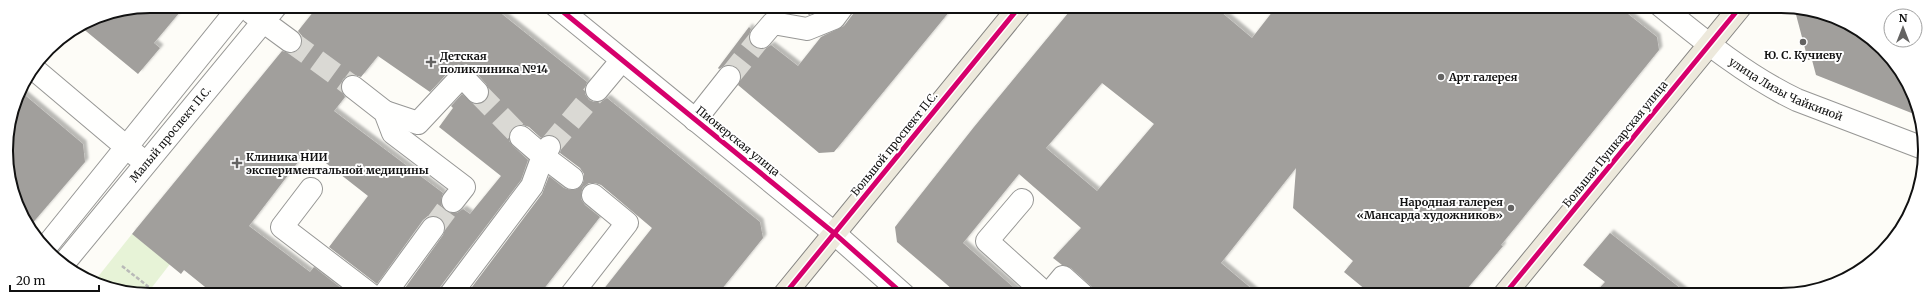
<svg xmlns="http://www.w3.org/2000/svg" width="1931" height="301" viewBox="0 0 1931 301" font-family="Merriweather,serif">
  <style>
    .green { fill: #e7f3d7 }
    .building { fill: #a19f9c; fill-rule: evenodd; filter: url(#shadow) }
    .lines { fill: none; stroke-linecap: round; stroke-linejoin: round }
    .minor-tunnel { stroke: #dad9d4; stroke-width: 22; stroke-dasharray: 22 11; stroke-linecap: butt }
    .minor-casing { stroke: #979795; stroke-width: 24 }
    .major-casing { stroke: #858482; stroke-width: 24 }
    .path { stroke: #b9b9b8; stroke-width: 2.5; stroke-dasharray: 4 2; stroke-linecap: butt }
    .minor { stroke: #fffffe; stroke-width: 22 }
    .major { stroke: #ede9dc; stroke-width: 22 }
    .cycleway-casing { stroke: #fff; stroke-width: 8 }
    .cycleway { stroke: #d6006c; stroke-width: 5 }
    .poi-dot { fill: #646362; stroke: #fff; stroke-width: 1.5 }
    .labels { text-anchor: middle; stroke-width: 4; stroke-linejoin: round; paint-order: stroke }
    .poi-label { font-size: 11px; font-weight: bold; fill: #111; stroke: #fff; text-anchor: start }
    .street-label { font-size: 11px; fill: #111; stroke: #fff }
    .rim { fill: none; stroke: #111; stroke-width: 2 }
  </style>
  <defs>
    <filter id="shadow"><feDropShadow dx="3.5" dy="-3.5" stdDeviation="1" flood-color="#0004"/></filter>
  </defs>
  <rect width="100%" height="100%" fill="#fdfcf7"/>
  <polygon class="green" points="132,234 170,264 146,295 108,286 97,278"/>
  <g class="building">
    <polygon points="150,6 185,6 154,43 160,48 138,74 81,27 95,17"/>
    <path d="M318,6H492L587,82L585,88V94L589,100L594,102H601L607,98L760,222L763,238L717,295H599L652,228L601,185L595,183H589L583,187L581,193V199L585,205L600,217L539,295H466L542,194L549,176L564,188L571,190L577,189L582,185L584,180V174L580,168L560,153L561,147L560,142L556,137L549,135L541,138L529,127L523,125H517L511,129L509,135V141L513,146L528,160L521,180L440,287L438,295H400L443,235L445,229V223L441,218L434,216H428L423,220L377,284L329,247L368,196L308,149L249,226L310,272L314,267L350,295H215L184,270L181,274L132,234L282,51L289,53H295L300,49L302,42V36L298,31ZM378,56L430,92L453,67L459,64H466L471,67L486,84L489,90V95L485,101L479,104H474L462,94L451,106L453,108L439,127L501,176L470,214L463,209L457,213H451L446,211L441,205V199L443,193L334,111L345,97L342,92L341,86L343,79L348,76L354,75L361,77Z"/>
    <polygon points="799,6 827,6 809,15"/>
    <polygon points="855,6 954,6 834,152 819,153 738,85 741,78 740,72 737,67 730,65 724,66 719,69 718,68 749,27 751,29 749,35 749,41 753,47 759,49 765,49 771,45 798,66 821,37 844,26 853,14"/>
    <path d="M1074,6H1214L1252,38L1277,6H1618L1657,37L1659,50L1501,245L1503,246L1462,295H1372L1344,272L1353,261L1293,208L1296,168L1221,263L1259,295H1098L1091,286L1071,268L1062,265L1053,258L1081,228L1019,174L963,243L1022,295H959L897,242L895,227L974,127ZM1102,83L1154,124L1097,191L1046,148Z"/>
    <polygon points="1794,7 1845,21 1889,55 1917,104 1919,116 1816,75 1812,60 1808,60"/>
    <polygon points="20,91 83,144 85,162 30,226 14,197 6,141 17,95"/>
    <polygon points="1610,233 1689,295 1593,295 1605,282 1583,265"/>
  </g>
  <g class="lines">
    <g class="minor-tunnel">
      <polyline points="290,41 353,87"/>
      <polyline points="729,77 761,37"/>
      <polyline points="477,92 521,137"/>
      <polyline points="549,147 597,90"/>
      <polyline points="433,228 453,201"/>
    </g>
    <g class="minor-casing">
      <g id="minor">
        <polyline points="556,6 834,233 904,295"/>
        <path id="s1" d="M1661,6C1704,41 1747,76 1797,100L1923,148"/>
        <polyline points="252,13 290,41"/>
        <polyline points="761,37 773,23 807,29 834,18 843,6"/>
        <polyline points="34,69 137,156"/>
        <polyline points="353,87 385,112 393,133 464,187 453,201"/>
        <polyline points="597,90 622,60"/>
        <polyline points="385,112 418,123 462,76 477,92"/>
        <polyline points="695,120 729,77"/>
        <polyline points="549,147 543,156 572,178"/>
        <polyline points="311,189 282,227 371,295"/>
        <polyline points="1022,200 987,241 1047,295"/>
        <polyline points="45,248 240,6"/>
        <path id="s2" d="M64,263L276,6"/>
        <polyline points="384,295 433,228"/>
        <polyline points="450,295 532,186 543,156 521,137"/>
        <polyline points="571,295 627,223 593,195"/>
        <polyline points="1048,295 1063,277 1083,295"/>
      </g>
    </g>
    <g class="major-casing">
      <g id="major">
        <polyline points="784,295 1020,6"/>
        <polyline points="1504,295 1741,6"/>
      </g>
    </g>
    <polyline class="path" points="122,266 159,295"/>
    <use href="#minor" class="minor"/>
    <use href="#major" class="major"/>
    <g class="cycleway-casing">
      <g id="cycleway">
        <polyline points="556,6 834,233 904,295"/>
        <polyline points="784,295 1020,6"/>
        <polyline points="1504,295 1741,6"/>
      </g>
    </g>
    <use href="#cycleway" class="cycleway"/>
  </g>
  <g class="poi-dot">
    <circle cx="1803" cy="42" r="4"/>
    <path d="M429 56h4v4h4v4h-4v4h-4v-4h-4v-4h4z"/>
    <circle cx="1441" cy="77" r="4"/>
    <path d="M235 157h4v4h4v4h-4v4h-4v-4h-4v-4h4z"/>
    <circle cx="1511" cy="208" r="4"/>
  </g>
  <g class="labels">
    <g class="poi-label">
      <text x="1803" y="59" text-anchor="middle">Ю. С. Кучиеву</text>
      <text x="440" y="60">Детская<tspan x="440" dy="13">поликлиника №14</tspan></text>
      <text x="1449" y="81">Арт галерея</text>
      <text x="246" y="161">Клиника НИИ<tspan x="246" dy="13">экспериментальной медицины</tspan></text>
      <text x="1503" y="206" text-anchor="end">Народная галерея<tspan x="1503" dy="13">«Мансарда художников»</tspan></text>
    </g>
    <g class="street-label">
      <text dy="4" stroke="none"><textPath href="#s1" startOffset="151">улица Лизы Чайкиной</textPath></text>
      <text dy="4" stroke="none"><textPath href="#s2" startOffset="167">Малый проспект П.С.</textPath></text>
      <text transform="translate(738 141) rotate(39)" y="4">Пионерская улица</text>
      <text transform="translate(894 144) rotate(-51)" y="4">Большой проспект П.С.</text>
      <text transform="translate(1615 144) rotate(-51)" y="4">Большая Пушкарская улица</text>
    </g>
  </g>
  <path d="M0 0H1931V301H0ZM150 13H1781A137 137 0 0 1 1918 150V151A137 137 0 0 1 1781 288H150A137 137 0 0 1 13 151V150A137 137 0 0 1 150 13Z" fill="#fff" fill-rule="evenodd"/>
  <path class="rim" d="M150 13H1781A137 137 0 0 1 1918 150V151A137 137 0 0 1 1781 288H150A137 137 0 0 1 13 151V150A137 137 0 0 1 150 13Z"/>
  <g transform="translate(1903 28)"><circle r="19" fill="#ffffff" stroke="#a0a0a0"/>
  <path d="M0-3L7 15L0 10L-7 15Z" fill="#646362"/>
  <text y="-6" font-size="11" font-weight="bold" text-anchor="middle" fill="#111111">N</text>
  </g>
  <path d="M10 285v6h89v-6" fill="none" stroke="#111111" stroke-width="2"/>
  <text x="16" y="285" font-size="12" fill="#111111" stroke="#ffffff" stroke-width="3" paint-order="stroke">20 m</text>
</svg>
